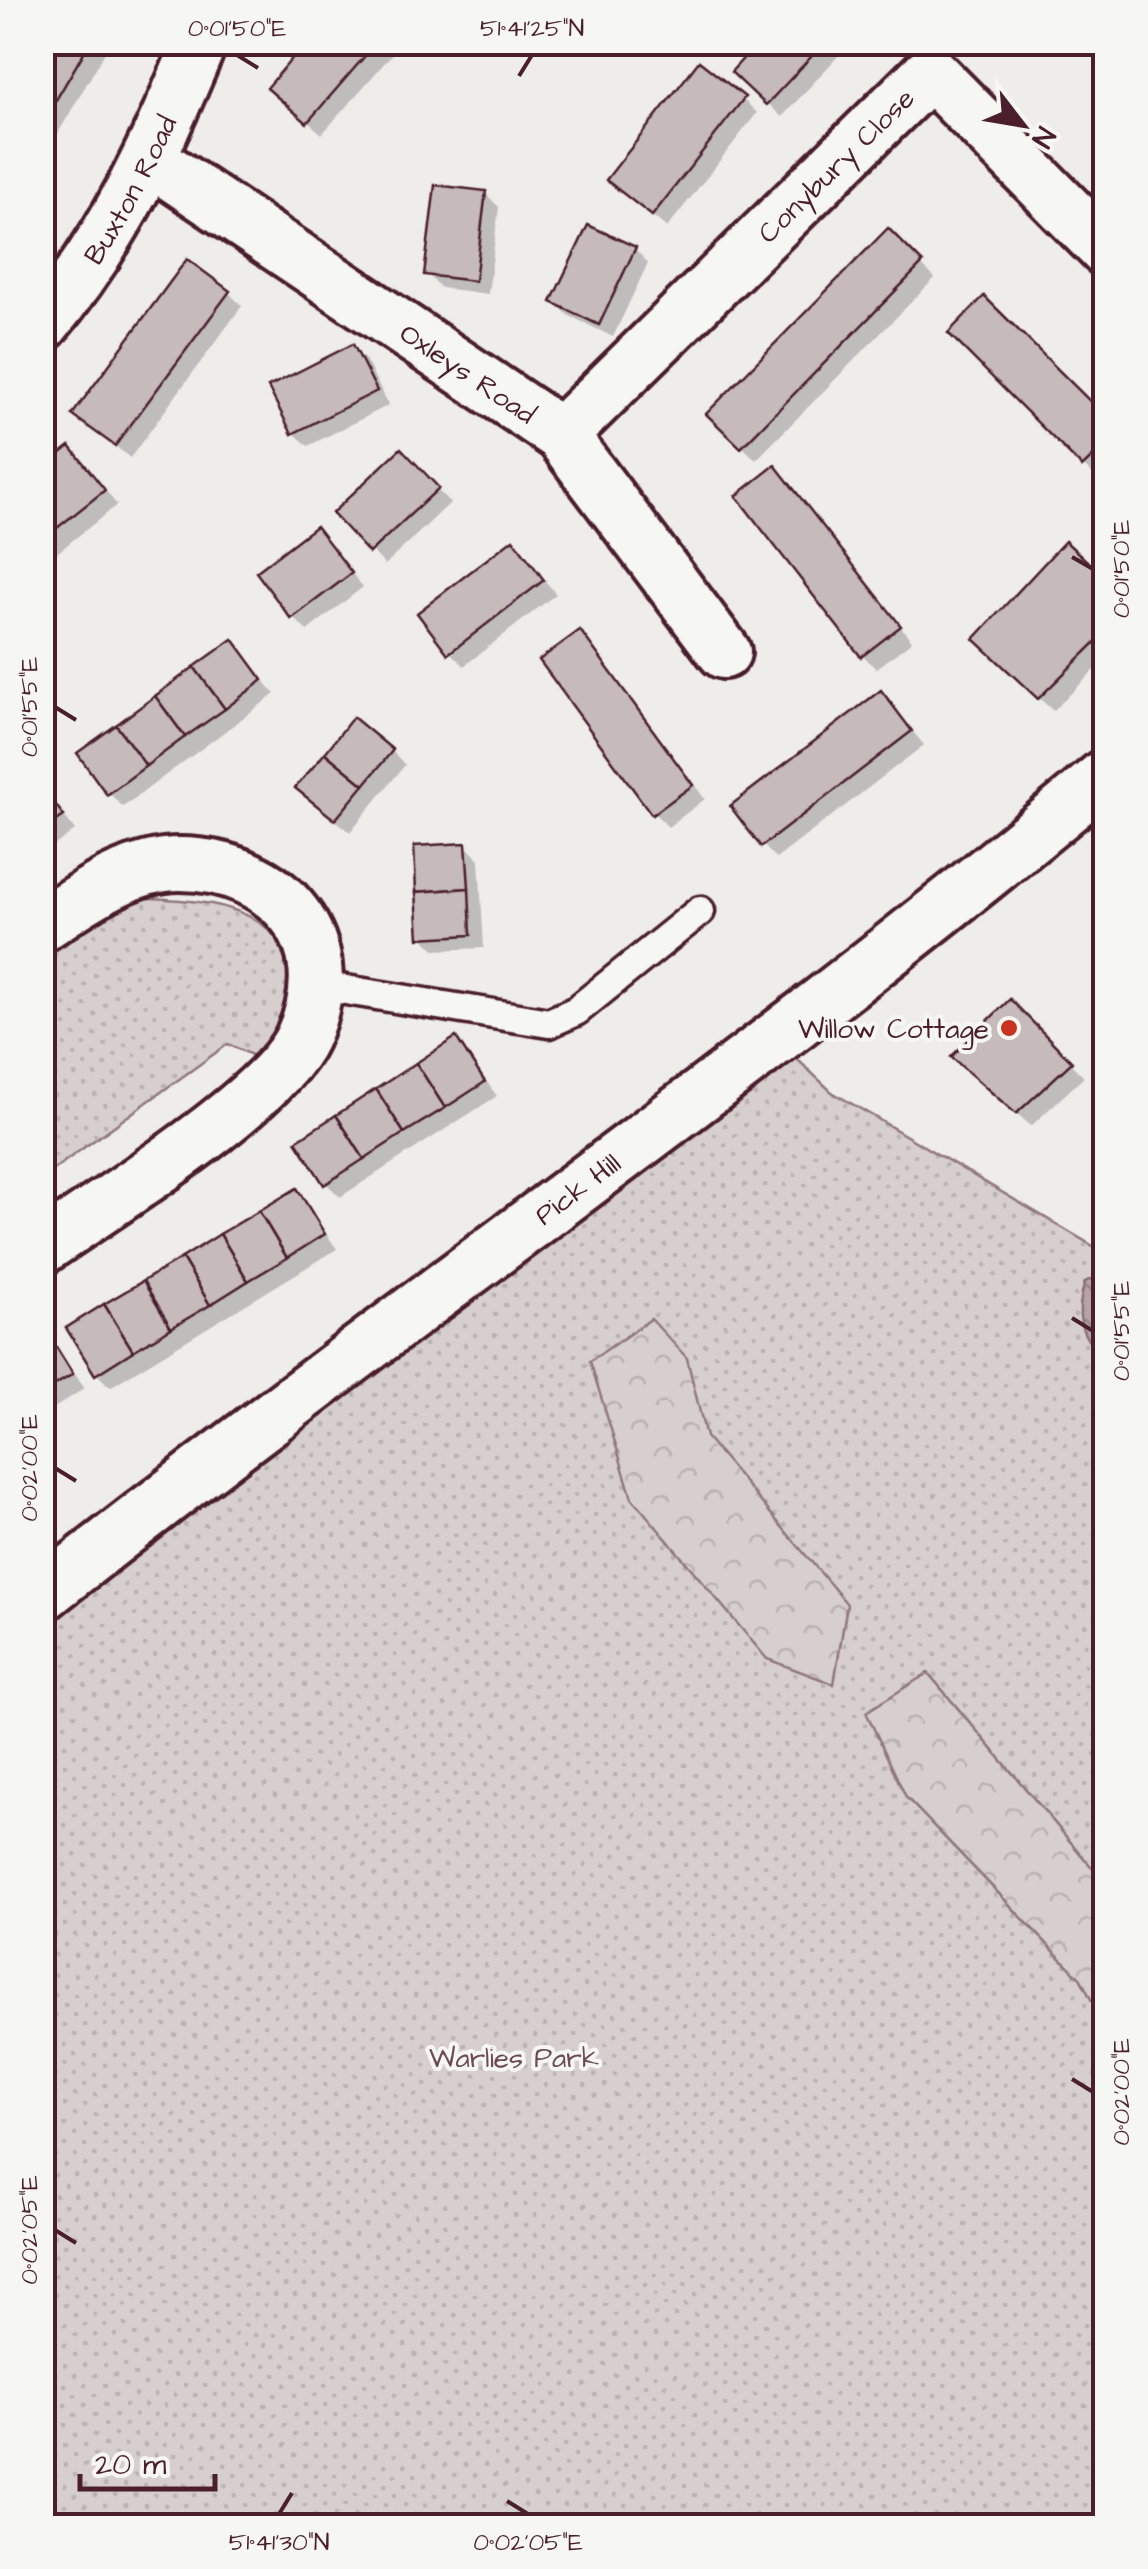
<svg xmlns="http://www.w3.org/2000/svg" width="1148" height="2569" viewBox="0 0 1148 2569" font-family="'Architects Daughter',sans-serif">
  <style>
    .grass { fill: url(#grass-dots); stroke: #90777c; stroke-width: 2.5 }
    .forest { fill: url(#forest-crowns); stroke: #90777c; stroke-width: 2.5 }
    .water { fill: url(#water-ripples); stroke: #8a6f74; stroke-width: 2.5 }
    .shadow { fill: #0003 }
    .building { fill: #c6babb; stroke: #4a1f2b; stroke-width: 2.5 }
    .lines { fill: none; stroke-linecap: round; stroke-linejoin: round }
    .service-casing { stroke: #4a1f2b; stroke-width: 35 }
    .minor-casing { stroke: #4a1f2b; stroke-width: 60 }
    .service { stroke: #f6f6f2; stroke-width: 28 }
    .minor { stroke: #f6f6f2; stroke-width: 52 }
    .ticks { fill: none; stroke: #4a1f2b; stroke-width: 4 }
    .poi-dot { fill: #c8321e; stroke: #f6f6f2; stroke-width: 4 }
    .labels { text-anchor: middle; stroke-width: 8; stroke-linejoin: round; paint-order: stroke }
    .street-label { font-size: 28px; fill: #4a1f2b; stroke: #f6f6f2 }
    .poi-label { font-size: 28px; fill: #4a1f2b; stroke: #f6f6f2; text-anchor: end }
    .park-label { font-size: 28px; fill: #6d4b54; stroke: #f6f6f2 }
    .neatline { fill: none; stroke: #4a1f2b; stroke-width: 4 }
    .ticks-label { font-size: 25px; text-anchor: middle; fill: #4a1f2b }
  </style>
  <defs>
    <pattern id="grass-dots" width="8" height="8" patternUnits="userSpaceOnUse" patternTransform="scale(2.5)"><rect width="8" height="8" fill="#d7cfce"/><path d="M2 2h.1M6 6h.1" fill="none" stroke="#bab1b1" stroke-width="1.8" stroke-linecap="round"/></pattern>
    <pattern id="forest-crowns" width="20" height="18" patternUnits="userSpaceOnUse" patternTransform="scale(2.5)"><rect width="20" height="18" fill="#d7cfce"/><path d="M2 6a3 3 0 1 1 6 0M12 15a3 3 0 1 1 6 0" fill="none" stroke="#bab1b1"/></pattern>
    <pattern id="water-ripples" width="26" height="14" patternUnits="userSpaceOnUse" patternTransform="scale(2.5)"><rect width="26" height="14" fill="#b4a4a5"/><path d="M2 4q2-2 4 0t4 0M15 11q2-2 4 0t4 0" fill="none" stroke="#948587"/></pattern>
  </defs>
  <rect width="100%" height="100%" fill="#efedea"/>
  <filter id="ink" filterUnits="userSpaceOnUse"><feTurbulence type="fractalNoise" baseFrequency=".01" numOctaves="2"/><feDisplacementMap in="SourceGraphic" scale="20" xChannelSelector="R" yChannelSelector="G"/><feConvolveMatrix kernelMatrix="1 2 1 2 8 2 1 2 1" color-interpolation-filters="sRGB"/></filter>
  <g filter="url(#ink)">
    <g class="grass">
      <path d="M137,897C177,900 228,899 263,925C292,946 303,1000 284,1030C278,1040 266,1050 258,1058L228,1044L43,1177V946Z"/>
      <polygon points="765,1029 832,1092 1105,1253 1105,1883 929,1674 906,1797 1081,1979 1105,2027 1105,2526 43,2526 43,1558 272,1386"/>
    </g>
    <g class="forest">
      <polygon points="651,1319 687,1358 706,1437 847,1604 834,1684 767,1659 632,1498 590,1361"/>
      <polygon points="928,1673 1105,1883 1105,2027 1081,1979 906,1797 866,1712"/>
    </g>
    <path class="water" d="M1105,1273V1357C1078,1338 1075,1313 1085,1282Z"/>
    <g class="shadow">
      <polygon points="42,42 111,42 42,161"/>
      <polygon points="310,42 403,42 322,134 284,101"/>
      <polygon points="762,42 851,42 782,117 734,72"/>
      <polygon points="743,99 757,113 667,228 609,180"/>
      <polygon points="485,193 499,207 488,294 441,288 427,274"/>
      <polygon points="888,232 935,278 756,460 710,414"/>
      <polygon points="635,249 648,263 613,337 568,315 554,301"/>
      <polygon points="228,292 242,306 130,458 76,414"/>
      <polygon points="951,333 1106,421 1106,470 1097,479"/>
      <polygon points="353,347 366,361 389,405 308,446 294,433"/>
      <polygon points="401,452 450,503 385,565 335,513"/>
      <polygon points="84,463 117,505 48,560 42,554 42,471"/>
      <polygon points="775,468 912,641 876,669 863,655"/>
      <polygon points="316,529 363,587 307,631 293,617"/>
      <polygon points="513,543 556,594 464,666 450,652"/>
      <polygon points="1106,582 1106,659 1053,711 977,639"/>
      <polygon points="580,633 705,799 668,827 654,813"/>
      <polygon points="233,642 275,694 123,807 109,793"/>
      <polygon points="881,693 924,745 776,859 763,845"/>
      <polygon points="392,751 405,765 350,832 312,802"/>
      <polygon points="42,787 75,830 42,855"/>
      <polygon points="465,845 479,859 484,948 435,950 421,936"/>
      <polygon points="1010,1003 1084,1077 1031,1126 968,1070"/>
      <polygon points="456,1040 497,1096 340,1197 326,1183"/>
      <polygon points="296,1191 337,1249 110,1387 96,1373"/>
      <polygon points="44,1332 85,1388 42,1416 42,1333"/>
    </g>
    <g class="building">
      <polygon points="42,42 90,42 42,124"/>
      <polygon points="306,42 377,42 307,123 267,88"/>
      <polygon points="758,42 825,42 766,105 731,72"/>
      <polygon points="699,61 745,97 652,216 606,180"/>
      <polygon points="435,185 486,191 475,281 424,275"/>
      <polygon points="588,225 636,247 599,325 551,302"/>
      <polygon points="888,228 923,263 741,448 706,414"/>
      <polygon points="187,259 230,291 115,446 72,415"/>
      <polygon points="984,296 1106,417 1106,444 1082,467 948,333"/>
      <polygon points="353,344 377,391 292,434 268,387"/>
      <polygon points="70,446 105,490 42,540 42,468"/>
      <polygon points="401,448 439,488 369,553 332,513"/>
      <polygon points="775,465 901,626 861,657 736,496"/>
      <polygon points="316,526 352,573 291,619 256,572"/>
      <polygon points="513,539 544,580 448,654 417,613"/>
      <polygon points="1065,541 1106,578 1106,632 1038,699 974,639"/>
      <polygon points="580,630 693,785 652,815 539,660"/>
      <polygon points="233,639 263,680 225,709 194,667"/>
      <polygon points="194,667 225,709 185,737 155,696"/>
      <polygon points="881,690 912,731 761,847 730,806"/>
      <polygon points="155,696 185,737 146,766 116,725"/>
      <polygon points="353,717 393,750 364,785 325,753"/>
      <polygon points="116,725 146,766 107,795 77,753"/>
      <polygon points="325,753 364,785 335,820 295,788"/>
      <polygon points="42,787 64,816 42,831"/>
      <polygon points="466,843 469,888 416,892 414,846"/>
      <polygon points="469,888 471,935 419,938 416,892"/>
      <polygon points="1010,999 1072,1062 1016,1114 951,1057"/>
      <polygon points="456,1037 485,1082 445,1108 416,1063"/>
      <polygon points="416,1063 445,1108 404,1133 376,1089"/>
      <polygon points="376,1089 404,1133 364,1159 336,1115"/>
      <polygon points="336,1115 364,1159 324,1185 296,1141"/>
      <polygon points="297,1188 325,1234 287,1258 259,1211"/>
      <polygon points="259,1211 287,1258 248,1281 220,1234"/>
      <polygon points="220,1234 248,1281 210,1305 182,1258"/>
      <polygon points="182,1258 210,1305 171,1328 143,1281"/>
      <polygon points="143,1281 171,1328 133,1351 104,1304"/>
      <polygon points="104,1304 133,1351 95,1375 66,1328"/>
      <polygon points="45,1329 73,1374 42,1393 42,1330"/>
    </g>
    <g class="lines">
      <g class="service-casing">
        <polyline id="service" points="315,985 549,1023 576,1011 700,911"/>
      </g>
      <g class="minor-casing">
        <g id="minor">
          <path id="s1" d="M151,160L561,435L724,652"/>
          <path id="s2" d="M42,325C114,240 158,144 200,42"/>
          <path id="s3" d="M561,435L930,72L1106,250"/>
          <path d="M42,925C82,898 130,864 180,864C279,865 346,941 302,1037C273,1101 104,1204 42,1248"/>
          <path id="s4" d="M42,1595C393,1317 763,1063 1106,775"/>
        </g>
      </g>
      <use href="#service" class="service"/>
      <use href="#minor" class="minor"/>
    </g>
  </g>
  <path class="ticks" d="M237,55L258,68M519,76L532,55M1072,557L1093,569M55,707L76,720M1072,1318L1093,1331M55,1468L76,1481M1072,2079L1093,2092M55,2230L76,2243M507,2501L528,2514M279,2514L292,2493"/>
  <circle class="poi-dot" cx="1009" cy="1028" r="10"/>
  <g class="labels">
    <g class="street-label">
      <text dy="10" stroke="none"><textPath href="#s3" startOffset="385">Conybury Close</textPath></text>
      <text dy="10" stroke="none"><textPath href="#s2" startOffset="162">Buxton Road</textPath></text>
      <text dy="10" stroke="none"><textPath href="#s1" startOffset="382">Oxleys Road</textPath></text>
      <text dy="10" stroke="none"><textPath href="#s4" startOffset="672">Pick Hill</textPath></text>
    </g>
    <g class="poi-label">
      <text x="989" y="1038">Willow Cottage</text>
    </g>
    <g class="park-label">
      <text x="514" y="2067">Warlies Park</text>
    </g>
  </g>
  <rect width="1148" height="2569" fill="none" stroke="#f6f6f2" stroke-width="110"/>
  <g transform="translate(1023 125) rotate(121)" stroke="#f6f6f2" stroke-width="8" paint-order="stroke">
  <path d="M0-8L18 38L0 25L-18 38Z" fill="#4a1f2b"/>
  <text y="-15" font-size="28" font-weight="bold" text-anchor="middle" fill="#4a1f2b">N</text>
  </g>
  <path d="M80 2474v15h135v-15" fill="none" stroke="#4a1f2b" stroke-width="5"/>
  <text x="95" y="2474" font-size="30" fill="#4a1f2b" stroke="#f6f6f2" stroke-width="8" paint-order="stroke">20 m</text>
  <rect x="55" y="55" width="1038" height="2459" class="neatline"/>
  <g class="ticks-label">
    <text x="237" y="36">0°01'50"E</text>
    <text x="532" y="36">51°41'25"N</text>
    <text transform="translate(1120 569) rotate(-90)" y="9">0°01'50"E</text>
    <text transform="translate(28 707) rotate(-90)" y="9">0°01'55"E</text>
    <text transform="translate(1120 1331) rotate(-90)" y="9">0°01'55"E</text>
    <text transform="translate(28 1468) rotate(-90)" y="9">0°02'00"E</text>
    <text transform="translate(1120 2092) rotate(-90)" y="9">0°02'00"E</text>
    <text transform="translate(28 2230) rotate(-90)" y="9">0°02'05"E</text>
    <text x="279" y="2550">51°41'30"N</text>
    <text x="528" y="2550">0°02'05"E</text>
  </g>
</svg>
